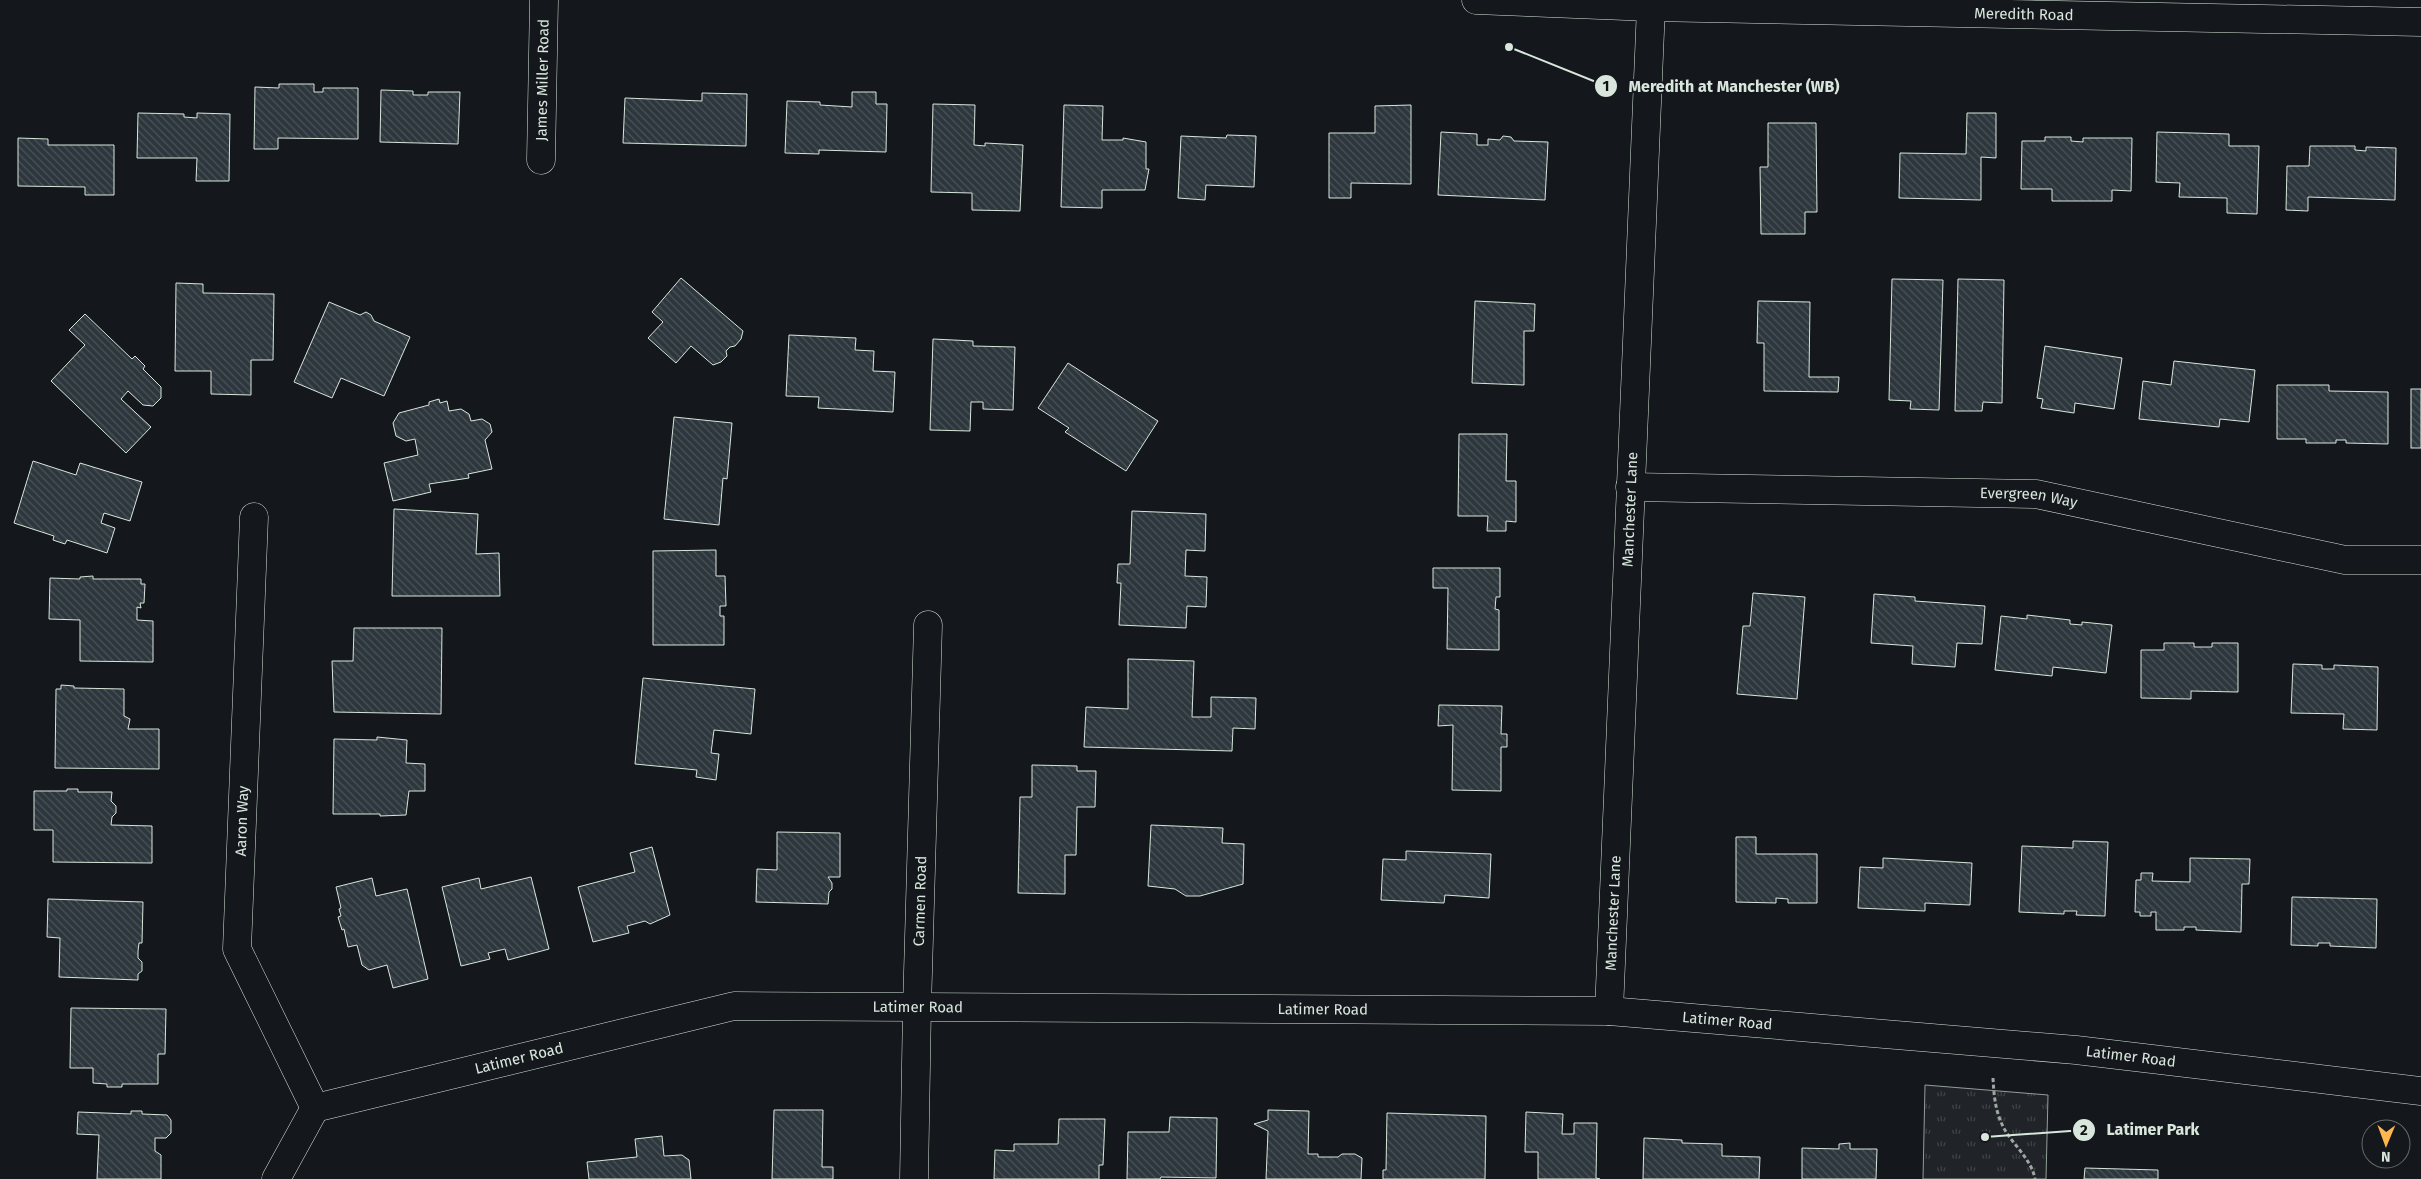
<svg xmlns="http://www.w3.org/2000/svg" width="2421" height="1179" viewBox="0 0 2421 1179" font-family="'Fira Sans',sans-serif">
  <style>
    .park { fill: url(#park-tufts); stroke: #939e99 }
    .building { fill: url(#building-back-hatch); stroke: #d8e6dc }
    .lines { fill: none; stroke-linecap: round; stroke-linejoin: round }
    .minor-casing { stroke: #d8e6dc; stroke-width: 29 }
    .path { stroke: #9da8a2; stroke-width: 3; stroke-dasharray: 4 2.5; stroke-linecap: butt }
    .minor { stroke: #14181c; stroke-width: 28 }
    .labels { text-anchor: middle; stroke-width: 4; stroke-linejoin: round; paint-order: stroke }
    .street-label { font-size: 15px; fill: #d8e6dc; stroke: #14181c }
    .leader { fill: none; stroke: #d8e6dc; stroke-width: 2 }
    .callout-dot { fill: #d8e6dc; stroke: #14181c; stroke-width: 2 }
    .mark-label { font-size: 15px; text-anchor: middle; font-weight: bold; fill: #111 }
    .callout-label { font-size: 16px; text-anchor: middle; font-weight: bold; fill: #d8e6dc; stroke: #14181c; stroke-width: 4; stroke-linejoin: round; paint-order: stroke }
  </style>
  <defs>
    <pattern id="park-tufts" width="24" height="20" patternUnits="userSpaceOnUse" patternTransform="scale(1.25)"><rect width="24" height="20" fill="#202428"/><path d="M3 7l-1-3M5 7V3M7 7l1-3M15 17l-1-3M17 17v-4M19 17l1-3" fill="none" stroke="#404447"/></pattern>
    <pattern id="building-back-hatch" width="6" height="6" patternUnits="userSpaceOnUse" patternTransform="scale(1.25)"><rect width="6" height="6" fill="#2c363c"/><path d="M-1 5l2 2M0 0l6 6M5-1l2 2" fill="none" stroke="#4a5358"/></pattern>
  </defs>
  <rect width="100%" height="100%" fill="#14181c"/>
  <polygon class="park" points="1925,1085 2048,1095 2046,1179 1923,1179"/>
  <g class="building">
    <polygon points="279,84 314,84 314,92 323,92 323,88 358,88 358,139 278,138 278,149 254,149 255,87 279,88"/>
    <polygon points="381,90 413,91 413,95 428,95 428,92 460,92 458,144 380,142"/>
    <polygon points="852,92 876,92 876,104 887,104 886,152 819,150 819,154 785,153 787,101 820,102 820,105 852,107"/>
    <polygon points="702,93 747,94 746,146 623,143 625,98 702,101"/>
    <polygon points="933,104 975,105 974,145 985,146 985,143 1023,145 1020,211 972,210 972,193 931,192"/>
    <polygon points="1064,105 1103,106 1102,140 1123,140 1123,138 1146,142 1146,169 1149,169 1145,190 1102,190 1102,208 1061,207"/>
    <polygon points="1411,105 1411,184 1351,183 1351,198 1329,198 1329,133 1375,133 1375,106"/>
    <polygon points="138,113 184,114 184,117 197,118 197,113 230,114 229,181 196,181 197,158 137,158"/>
    <polygon points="1967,113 1996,113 1996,158 1981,157 1981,200 1899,198 1900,153 1966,154"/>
    <polygon points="1768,123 1816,123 1817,212 1805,212 1805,234 1761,234 1760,167 1768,167"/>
    <polygon points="1441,132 1477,134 1477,145 1488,145 1488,139 1500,140 1503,136 1511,137 1514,141 1548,142 1545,200 1438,195"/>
    <polygon points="2157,132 2229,134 2229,146 2259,146 2257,214 2227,213 2227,198 2179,197 2180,183 2156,182"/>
    <polygon points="1227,135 1256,136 1254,187 1206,185 1205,200 1178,198 1181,136 1226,138"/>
    <polygon points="2045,137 2071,137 2071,141 2083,142 2083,138 2132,138 2131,191 2112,190 2112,201 2052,201 2052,189 2021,189 2022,141 2045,141"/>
    <polygon points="18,138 48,139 48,145 114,145 114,195 85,195 85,187 18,186"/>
    <polygon points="2310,146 2355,146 2355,150 2366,151 2366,147 2396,148 2395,200 2308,197 2308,211 2286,210 2287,166 2309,166"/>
    <polygon points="681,278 743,331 741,339 735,346 730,347 726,351 727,356 721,362 713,365 691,346 676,363 648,338 663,322 652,312"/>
    <polygon points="1892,279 1943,280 1939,410 1910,409 1911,401 1889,400"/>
    <polygon points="1958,279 2004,280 2002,403 1983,402 1982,411 1955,411"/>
    <polygon points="176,283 203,284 203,293 274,294 273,360 251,360 251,395 211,394 211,371 175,371"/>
    <polygon points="1475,301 1535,304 1534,331 1524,331 1524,385 1472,383"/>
    <polygon points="1758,301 1810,302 1809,377 1839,377 1838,392 1764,391 1764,343 1757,343"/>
    <polygon points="329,302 360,315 366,312 371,315 374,321 410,337 384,396 341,378 332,398 294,382"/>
    <polygon points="85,314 132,359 135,356 145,366 143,369 161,387 161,398 153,406 143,405 128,391 121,399 151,427 126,453 51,381 85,345 69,330"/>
    <polygon points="789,335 856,338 855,350 874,351 873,371 895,372 893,412 818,408 819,397 786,396"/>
    <polygon points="933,339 973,341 973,346 1015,347 1013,410 983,409 983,402 971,402 970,431 930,430"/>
    <polygon points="2045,346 2122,358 2114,409 2075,403 2074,413 2041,408 2043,399 2037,398"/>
    <polygon points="2174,361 2255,370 2249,422 2220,419 2219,427 2139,419 2143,381 2171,385"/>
    <polygon points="1068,363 1158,421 1126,471 1065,432 1069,428 1038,408"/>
    <polygon points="2277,385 2329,385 2329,391 2388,392 2388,444 2346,443 2346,440 2336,440 2336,443 2306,443 2306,439 2277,439"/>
    <rect x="2411" y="389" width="10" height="59"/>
    <polygon points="439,399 440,403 447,401 449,411 461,409 469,414 471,421 482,419 490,424 492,432 485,440 492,469 468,474 469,478 429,484 431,492 393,501 384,463 418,455 415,439 406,441 396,436 393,423 399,413 429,405 429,402"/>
    <polygon points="674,417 732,423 727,479 723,478 719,525 664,519"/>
    <polygon points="1459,434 1507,434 1506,481 1516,481 1516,522 1506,521 1506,531 1487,531 1488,516 1458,516"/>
    <polygon points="33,461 76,475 80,463 142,482 130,521 104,513 101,523 115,528 107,553 67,540 65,544 53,540 54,536 14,523"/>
    <polygon points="394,509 478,514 476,554 499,553 500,596 392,596"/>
    <polygon points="1132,511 1206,514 1205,551 1186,550 1185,576 1207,577 1206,607 1187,606 1186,628 1119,625 1121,583 1117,583 1118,564 1130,564"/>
    <polygon points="716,550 716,576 725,576 726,606 720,606 720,616 724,616 724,645 653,645 653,551"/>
    <polygon points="1433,568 1500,568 1500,597 1496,597 1495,609 1499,610 1499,650 1447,649 1448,588 1433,588"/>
    <polygon points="93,576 93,579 141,579 141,584 145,584 144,603 140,603 141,608 137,607 137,620 153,621 153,662 80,661 80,620 49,619 50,578 80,579 80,577"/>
    <polygon points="1753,593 1805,597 1797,699 1737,694 1743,626 1750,626"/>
    <polygon points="1874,594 1915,597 1915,601 1985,606 1982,644 1957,643 1955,667 1912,664 1913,646 1871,643"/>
    <polygon points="2027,615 2070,620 2070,624 2082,625 2082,622 2112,625 2106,673 2053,667 2052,676 1995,670 2001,616 2027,619"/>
    <polygon points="354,628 442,628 441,714 334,712 332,661 353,661"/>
    <polygon points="2164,643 2194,643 2194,647 2212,647 2212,643 2238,643 2238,692 2191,691 2191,699 2141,698 2141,650 2164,650"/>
    <polygon points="1128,659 1194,661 1192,717 1211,717 1211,697 1256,698 1255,729 1233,728 1232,751 1084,747 1086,707 1128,709"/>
    <polygon points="2293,664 2322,665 2322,669 2334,669 2334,665 2378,667 2377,730 2343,729 2344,714 2291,713"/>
    <polygon points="643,678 755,689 751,734 714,730 711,753 719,754 716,780 696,777 697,770 635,764"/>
    <polygon points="61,685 74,686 74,688 124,689 124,716 130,719 128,729 159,729 159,769 55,768 56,689 61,689"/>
    <polygon points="1439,705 1502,706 1501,734 1507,734 1507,747 1501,747 1501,791 1452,790 1453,725 1438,726"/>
    <polygon points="377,737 407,740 406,763 425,764 425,791 409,791 406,815 380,816 380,814 333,814 334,739 377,740"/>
    <polygon points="1032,765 1077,766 1077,771 1096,771 1095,807 1077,807 1076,855 1065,855 1065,894 1018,893 1020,797 1032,797"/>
    <polygon points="67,789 78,789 78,792 112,792 111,801 116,806 116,813 112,817 111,825 152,826 152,863 53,862 53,830 34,830 34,791 67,791"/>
    <polygon points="1151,825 1223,828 1222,843 1244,844 1243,884 1200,896 1186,896 1175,889 1148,886"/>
    <polygon points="777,832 840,833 840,877 828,877 832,883 832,889 829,892 828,904 756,902 757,869 777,870"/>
    <polygon points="1736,837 1756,837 1756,854 1817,854 1817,903 1788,903 1788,899 1776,898 1776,903 1736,902"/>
    <polygon points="2073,841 2108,842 2105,916 2076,915 2077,911 2064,911 2064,914 2019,912 2022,846 2073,848"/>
    <polygon points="652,847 670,915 650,924 645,921 627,926 629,933 593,942 578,887 635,872 630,853"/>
    <polygon points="1406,851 1491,854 1489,898 1445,895 1444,903 1381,900 1383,859 1406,860"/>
    <polygon points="1883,858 1972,863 1970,905 1925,903 1925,911 1858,908 1860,867 1883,868"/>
    <polygon points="2190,858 2250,859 2249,884 2242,884 2241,932 2196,930 2196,927 2184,927 2184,930 2156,930 2156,912 2151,912 2151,916 2140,916 2140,912 2135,912 2136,880 2141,880 2141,873 2153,873 2152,881 2190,882"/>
    <polygon points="531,877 549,949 508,960 505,949 488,953 490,959 461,966 442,887 479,878 481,889"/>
    <polygon points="372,878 376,896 407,889 428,979 393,988 387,965 369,970 362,965 357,945 348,947 344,929 342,930 338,917 341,916 339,909 341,908 336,887"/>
    <polygon points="2292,897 2377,899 2376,948 2330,946 2330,943 2318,943 2318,946 2291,945"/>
    <polygon points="48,899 143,902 142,943 139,943 138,951 138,958 142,962 142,971 138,974 138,980 59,977 60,938 47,937"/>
    <polygon points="71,1008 166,1009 165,1054 158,1054 158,1084 122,1084 122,1087 107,1087 107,1084 93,1083 93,1068 70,1068"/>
    <polygon points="774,1110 823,1110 822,1167 833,1167 833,1179 772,1179"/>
    <polygon points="1268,1110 1309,1111 1308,1154 1318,1154 1318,1157 1338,1157 1342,1154 1355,1154 1362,1158 1361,1179 1266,1179 1268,1131 1254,1124 1268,1120"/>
    <polygon points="131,1111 142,1111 142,1114 167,1115 171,1120 171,1133 166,1138 155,1138 155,1151 161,1155 161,1179 97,1179 99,1135 77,1134 78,1112 131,1114"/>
    <polygon points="1526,1112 1563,1114 1562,1134 1574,1134 1574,1123 1597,1123 1596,1178 1600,1179 1538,1179 1538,1152 1525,1152"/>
    <polygon points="1387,1113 1486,1116 1485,1179 1383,1179 1383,1170 1386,1170"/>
    <polygon points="1170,1117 1217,1118 1216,1178 1161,1177 1160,1179 1127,1179 1128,1132 1169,1132"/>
    <polygon points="1059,1119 1105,1119 1103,1165 1099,1165 1099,1179 994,1179 995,1150 1014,1151 1014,1144 1058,1144"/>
    <polygon points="662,1136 664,1156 682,1155 686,1158 689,1160 691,1179 589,1179 587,1162 637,1157 635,1139"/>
    <polygon points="1644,1138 1682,1140 1682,1143 1722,1144 1722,1156 1760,1157 1759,1179 1643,1179"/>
    <polygon points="1850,1143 1850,1149 1877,1149 1876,1179 1802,1179 1802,1148 1839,1149 1839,1144"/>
    <polygon points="2085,1168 2158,1170 2158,1179 2084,1179"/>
  </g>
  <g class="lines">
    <g class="minor-casing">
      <g id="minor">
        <path id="s1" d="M1476,0L1651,7L2421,22"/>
        <path id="s2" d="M541,160L544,0"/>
        <path id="s3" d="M1630,487L2036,494L2345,560H2421"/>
        <polyline points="254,517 237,949 315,1108"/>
        <path id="s4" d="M1609,1011L1651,7"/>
        <path id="s5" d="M276,1179L315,1108L734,1006L1609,1011L2076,1050L2421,1091"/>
        <path id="s6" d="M914,1179L917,1007L928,625"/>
      </g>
    </g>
    <path class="path" d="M1993,1078C1994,1099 1996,1117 2008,1135C2018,1149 2032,1162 2035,1179"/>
    <use href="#minor" class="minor"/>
  </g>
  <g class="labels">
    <g class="street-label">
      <text dy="5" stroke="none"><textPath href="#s1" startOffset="548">Meredith Road</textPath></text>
      <text dy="5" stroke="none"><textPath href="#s2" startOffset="80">James Miller Road</textPath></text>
      <text dy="5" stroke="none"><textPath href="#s3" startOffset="399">Evergreen Way</textPath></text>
      <text dy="5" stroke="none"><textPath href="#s4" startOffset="502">Manchester Lane</textPath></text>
      <text transform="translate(242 821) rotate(-88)" y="5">Aaron Way</text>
      <text dy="5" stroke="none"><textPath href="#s6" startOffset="278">Carmen Road</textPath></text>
      <text dy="5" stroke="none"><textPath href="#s4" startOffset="98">Manchester Lane</textPath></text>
      <text dy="5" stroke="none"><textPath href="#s5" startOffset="696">Latimer Road</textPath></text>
      <text dy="5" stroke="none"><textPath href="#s5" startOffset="1101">Latimer Road</textPath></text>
      <text dy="5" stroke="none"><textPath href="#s5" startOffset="1506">Latimer Road</textPath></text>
      <text dy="5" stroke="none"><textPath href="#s5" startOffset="1911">Latimer Road</textPath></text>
      <text dy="5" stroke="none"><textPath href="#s5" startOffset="291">Latimer Road</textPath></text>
    </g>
  </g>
  <path class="leader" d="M1509 47L1606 86M1985 1137L2084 1130"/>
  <g class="callout-dot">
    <circle cx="1509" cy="47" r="5"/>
    <circle cx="1985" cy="1137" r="5"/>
    <circle cx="1606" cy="86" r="12"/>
    <circle cx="2084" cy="1130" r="12"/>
  </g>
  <g class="mark-label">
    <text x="1606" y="91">1</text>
    <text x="2084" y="1135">2</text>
  </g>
  <g class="callout-label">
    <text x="1734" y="92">Meredith at Manchester (WB)</text>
    <text x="2153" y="1135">Latimer Park</text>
  </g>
  <g transform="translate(2386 1144) rotate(181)"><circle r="24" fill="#14181c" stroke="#626a69"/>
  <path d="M0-4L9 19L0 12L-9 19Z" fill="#ffb74d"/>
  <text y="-8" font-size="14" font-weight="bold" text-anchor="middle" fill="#d8e6dc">N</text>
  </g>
</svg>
